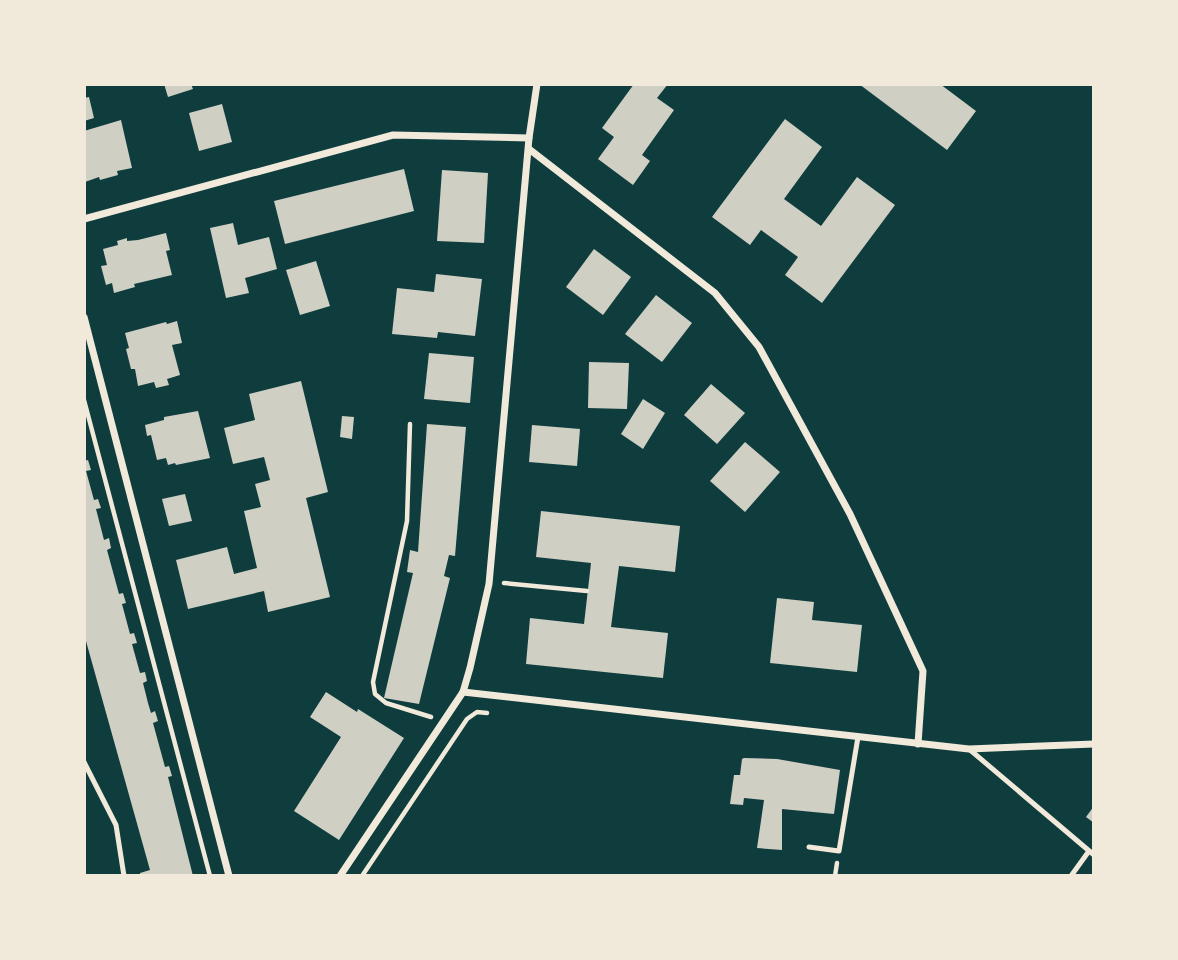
<svg xmlns="http://www.w3.org/2000/svg" width="1178" height="960" viewBox="0 0 1178 960" font-family="'Fira Sans',sans-serif">
  <style>
    .building { fill: #cfcfc3 }
    .lines { fill: none; stroke-linecap: round; stroke-linejoin: round }
    .path { stroke: #f1e9da; stroke-width: 4.5 }
    .service { stroke: #f1e9da; stroke-width: 5 }
    .minor { stroke: #f1e9da; stroke-width: 7 }
  </style>
  <rect width="100%" height="100%" fill="#0f3d3e"/>
  <g class="building">
    <polygon points="164,84 191,84 193,89 168,97"/>
    <polygon points="634,84 668,84 657,98 674,110 642,155 650,161 633,185 598,159 614,137 602,128"/>
    <polygon points="859,84 940,84 976,111 947,150"/>
    <polygon points="89,97 94,118 84,121 84,98"/>
    <polygon points="222,104 232,142 199,151 189,113"/>
    <polygon points="785,119 822,147 784,199 821,226 857,177 895,205 822,303 785,275 798,257 761,230 750,245 712,217"/>
    <polygon points="121,120 132,168 117,171 118,175 100,180 99,177 85,182 84,131"/>
    <polygon points="404,169 414,211 285,244 274,201"/>
    <polygon points="442,170 488,173 484,243 437,241"/>
    <polygon points="233,223 238,245 269,237 277,269 245,278 249,293 226,298 210,228"/>
    <polygon points="166,233 170,250 166,251 172,275 134,284 135,287 114,293 112,283 106,285 101,266 107,265 103,249 118,245 117,241 127,238 127,241 138,240"/>
    <polygon points="594,249 631,277 603,315 566,287"/>
    <polygon points="316,261 330,306 300,315 286,270"/>
    <polygon points="436,274 482,279 475,336 438,332 437,338 392,334 397,288 434,292"/>
    <polygon points="656,295 692,323 662,362 625,334"/>
    <polygon points="177,321 182,343 172,345 180,375 167,379 169,385 156,388 154,382 138,386 135,369 131,369 126,349 129,348 125,333 166,322 167,324"/>
    <polygon points="429,353 474,357 470,403 424,399"/>
    <polygon points="589,362 629,363 627,409 588,408"/>
    <polygon points="301,381 328,492 306,498 330,597 268,612 264,591 188,609 176,560 227,547 234,574 257,568 244,511 261,507 255,484 270,480 264,457 233,464 224,428 255,420 249,394"/>
    <polygon points="711,384 745,413 717,444 684,415"/>
    <polygon points="643,399 665,413 643,449 621,434"/>
    <polygon points="198,411 210,458 176,465 175,463 168,465 166,458 157,460 151,435 147,436 145,425 164,420 164,417"/>
    <polygon points="342,416 354,417 352,439 340,437"/>
    <polygon points="427,424 466,427 455,556 449,555 444,576 450,578 419,704 384,698 413,573 407,572 410,550 418,552"/>
    <polygon points="532,425 580,429 577,466 529,462"/>
    <polygon points="745,442 780,472 745,512 710,481"/>
    <polygon points="88,460 91,470 86,471 94,500 98,499 101,508 96,509 104,540 109,538 111,548 107,550 119,594 123,593 126,603 122,604 130,634 134,633 137,643 132,644 140,673 145,672 147,681 143,683 148,703 151,713 155,711 158,721 153,723 165,767 169,766 172,776 168,777 193,876 140,876 140,873 150,870 84,634 84,461"/>
    <polygon points="185,494 192,521 169,526 162,499"/>
    <polygon points="541,511 680,526 675,572 619,566 611,627 668,633 663,678 526,664 530,618 584,624 591,563 536,557"/>
    <polygon points="777,598 814,602 812,620 862,625 857,672 770,663"/>
    <polygon points="326,692 357,712 358,709 404,738 339,840 294,811 341,737 310,717"/>
    <polygon points="744,758 777,759 840,770 834,814 782,809 782,850 757,848 764,800 744,798 743,805 730,804 734,775 740,775 742,759"/>
    <polygon points="1094,806 1094,823 1086,817"/>
  </g>
  <g class="lines">
    <g class="path">
      <polyline points="84,400 210,876"/>
      <polyline points="410,424 407,521 373,682 375,694 386,703 431,717"/>
      <polyline points="504,583 587,591"/>
      <polyline points="362,876 467,719 477,712 487,713"/>
      <polyline points="835,876 837,863"/>
    </g>
    <g class="service">
      <polyline points="969,749 1094,855"/>
      <polyline points="84,762 116,825 124,876"/>
      <polyline points="809,847 839,851 858,737"/>
      <polyline points="1071,876 1089,851"/>
    </g>
    <g class="minor">
      <polyline points="529,149 715,293 759,347 850,514 923,671 918,744"/>
      <polyline points="84,219 393,135 529,138"/>
      <polyline points="84,317 229,876"/>
      <polyline points="463,692 969,749 1094,744"/>
      <polyline points="340,876 463,692 470,668 489,584 529,138 537,84"/>
    </g>
  </g>
  <rect width="1178" height="960" fill="none" stroke="#f1e9da" stroke-width="172"/>
</svg>
